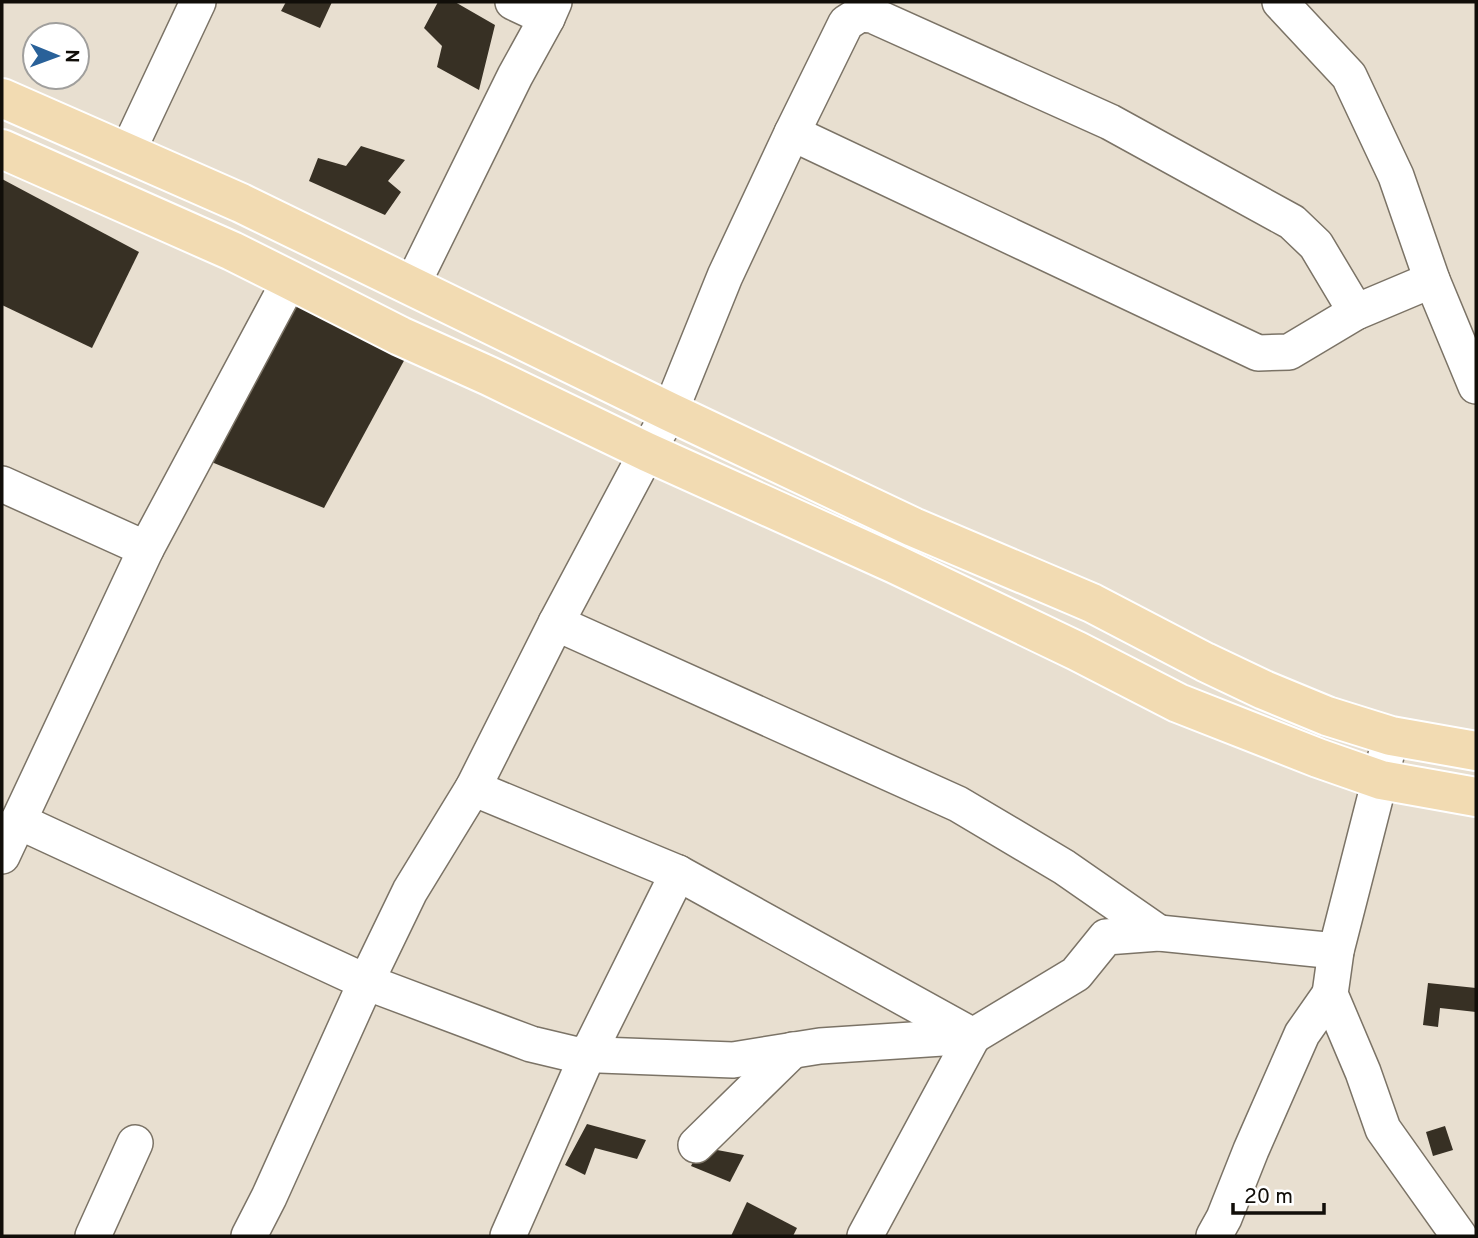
<svg xmlns="http://www.w3.org/2000/svg" width="1478" height="1238" viewBox="0 0 1478 1238" font-family="Overpass,sans-serif">
  <style>
    .building { fill: #373024 }
    .lines { fill: none; stroke-linecap: round; stroke-linejoin: round }
    .minor-casing { stroke: #7b7366; stroke-width: 38 }
    .major-casing { stroke: #fff; stroke-width: 42 }
    .minor { stroke: #fff; stroke-width: 35 }
    .major { stroke: #f2dbb2; stroke-width: 38 }
  </style>
  <rect width="100%" height="100%" fill="#e8dfd0"/>
  <g class="building">
    <polygon points="286,2 332,2 320,28 281,11"/>
    <polygon points="438,2 455,2 495,25 479,90 437,67 442,46 424,28"/>
    <polygon points="361,146 405,160 388,181 401,192 385,215 309,181 318,158 346,166"/>
    <polygon points="2,179 139,252 92,348 2,305"/>
    <polygon points="292,304 406,357 324,508 209,461"/>
    <polygon points="1428,983 1476,988 1476,1012 1440,1008 1438,1027 1423,1025"/>
    <polygon points="587,1124 646,1140 637,1159 595,1148 585,1175 565,1165"/>
    <polygon points="1445,1126 1453,1150 1433,1156 1426,1132"/>
    <polygon points="701,1147 744,1155 730,1182 691,1166"/>
    <polygon points="747,1202 797,1228 793,1236 731,1236"/>
  </g>
  <g class="lines">
    <g class="minor-casing">
      <g id="minor">
        <polyline points="513,2 547,18"/>
        <polyline points="1280,2 1349,76 1396,176 1432,280 1476,386"/>
        <polyline points="792,133 1258,353 1289,352 1356,312 1432,280"/>
        <polyline points="127,153 198,2"/>
        <polyline points="412,285 515,76 547,18 554,2"/>
        <polyline points="2,484 146,549"/>
        <polyline points="556,623 958,804 1064,867 1159,933"/>
        <polyline points="1391,736 1336,951 1330,994 1363,1072 1383,1129 1459,1236"/>
        <polyline points="473,788 678,873 973,1036 865,1236"/>
        <polyline points="18,821 366,982 531,1044 573,1054 733,1060 820,1046 973,1036 1076,974 1106,937 1159,933 1336,951"/>
        <polyline points="2,856 146,549 290,280"/>
        <polyline points="696,1145 793,1050"/>
        <polyline points="93,1236 135,1143"/>
        <polyline points="249,1236 269,1197 366,982 410,891 473,788 556,623 647,452 670,412 725,276 792,133 846,23 860,14 872,15 1110,122 1292,222 1316,245 1356,312"/>
        <polyline points="508,1236 588,1054 678,873"/>
        <polyline points="1214,1236 1224,1218 1251,1150 1302,1034 1330,994"/>
      </g>
    </g>
    <g class="major-casing">
      <g id="major">
        <polyline points="2,98 241,203 670,412 913,527 1092,603 1205,662 1264,690 1327,716 1391,736 1476,751"/>
        <polyline points="2,149 232,251 290,280 400,336 489,376 647,452 895,564 1077,651 1178,703 1318,758 1381,780 1476,797"/>
      </g>
    </g>
    <use href="#minor" class="minor"/>
    <use href="#major" class="major"/>
  </g>
  <rect width="1478" height="1238" fill="none" stroke="#110e09" stroke-width="7"/>
  <g transform="translate(56 56) rotate(91)"><circle r="33" fill="#ffffff" stroke="#a09f9d" stroke-width="2"/>
  <path d="M0-5L12 26L0 18L-12 26Z" fill="#296199"/>
  <text y="-10" font-size="19" font-weight="bold" text-anchor="middle" fill="#110e09">N</text>
  </g>
  <path d="M1233 1203v10h91v-10" fill="none" stroke="#110e09" stroke-width="3.5"/>
  <text x="1244" y="1203" font-size="21" fill="#110e09" stroke="#ffffff" stroke-width="5" paint-order="stroke">20 m</text>
</svg>
